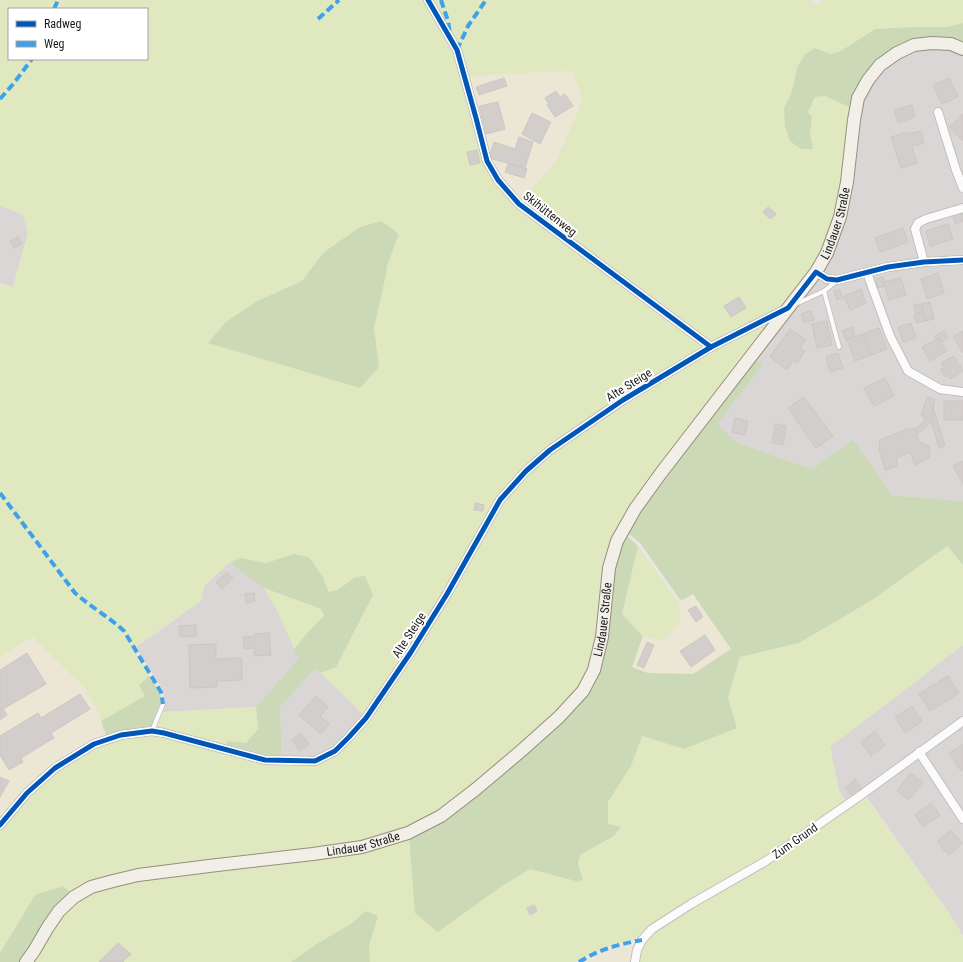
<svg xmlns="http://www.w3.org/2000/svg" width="963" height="962" viewBox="0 0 963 962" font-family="'Roboto Condensed',sans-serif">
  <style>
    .residential { fill: #d9d6d5 }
    .farmland { fill: #ece7d5 }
    .grass { fill: #e0e8c0; fill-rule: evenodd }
    .forest { fill: #ccd9b7 }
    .building { fill: #d2cecc; stroke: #cdc7c4 }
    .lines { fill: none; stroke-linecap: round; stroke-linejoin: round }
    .lane-casing { stroke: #c1bfbe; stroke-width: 5.5 }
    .street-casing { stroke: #c1bfbe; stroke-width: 10 }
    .secondary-casing { stroke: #948f7b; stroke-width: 14 }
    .lane { stroke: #fcfbfb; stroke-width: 4 }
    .street { stroke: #fcfbfb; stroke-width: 8 }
    .secondary { stroke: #f2efe8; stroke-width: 12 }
    .quiet { stroke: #3da2ea; stroke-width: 4; stroke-dasharray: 8 4; stroke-linecap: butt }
    .cycleway-casing { stroke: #fff; stroke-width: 8 }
    .cycleway { stroke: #0057b8; stroke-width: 5 }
    .labels { text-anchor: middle; stroke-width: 4; stroke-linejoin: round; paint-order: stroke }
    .street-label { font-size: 12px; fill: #1b1b1b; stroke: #fff }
  </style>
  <rect width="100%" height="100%" fill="#eae6e3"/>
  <g class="residential">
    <polygon points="933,46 963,53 963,501 892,495 853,439 812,469 736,442 716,424 762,364 754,359 820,275 862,100 871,81 898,55"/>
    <polygon points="0,205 24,215 28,233 13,287 0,283"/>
    <polygon points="229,563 264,588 277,610 300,659 256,707 163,712 165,703 163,690 136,647 201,601 204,586"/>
    <polygon points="963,645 963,936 949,913 863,792 847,803 839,790 830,747"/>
    <polygon points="315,669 321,673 364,715 334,749 314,758 282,758 280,707"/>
  </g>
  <g class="farmland">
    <polygon points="572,70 583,99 555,161 521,203 499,178 488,160 467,77 500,74"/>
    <polygon points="693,593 731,649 694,674 648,673 631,667 643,636 663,641 680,622 679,603"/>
    <polygon points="33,637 83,686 96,708 107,738 0,821 0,656"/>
    <polygon points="639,942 634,962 581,962 587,958 605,951"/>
  </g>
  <g class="grass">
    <path d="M0,0H811L816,5L823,0H963V23L947,27H913L875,29L841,51L831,54L815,48L797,68L792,91L784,108L813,148L810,134L812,117L808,112L815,97L825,96L849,107L842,181L835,216L823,251L812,269L783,307L549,448L498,498L445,592L408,651L364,715L321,673L336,667L372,595L365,576L355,577L338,590L329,592L323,577L309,557L294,554L266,563L241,558L229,563L204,586L201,601L133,649L149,676L139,685L146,696L101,721L96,708L83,686L33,637L0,656V284L13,287L28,233L23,215L0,205ZM9,9H147V59H9ZM572,71L583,99L556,161L521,202L499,178L488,160L468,77L500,74ZM399,234L387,266L386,275L374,328L379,367L257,301L302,281L323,253Z"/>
    <polygon points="773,318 656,469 629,506 611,538 602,566 598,602 596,636 589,667 578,690 556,714 474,786 439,812 407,828 361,844 138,871 110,876 89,882 70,893 25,912 0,953 0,828 29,795 56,771 94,746 125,737 152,734 315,763 369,719 502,501 528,472 551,451 624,402 712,349"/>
    <polygon points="638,546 679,603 680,622 663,641 643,636 622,614"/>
    <path d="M947,546L963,565V645L830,747L839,790L847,803L764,860L641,937C618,942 596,950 575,962H370L369,946L378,916L366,911L352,923L315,945L291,962H31C48,936 65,905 95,893C109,886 124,883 139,880L409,837L410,857L499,888L530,869L579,882L583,879L578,864L580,855L614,836L621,827L608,824V802L631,766L642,736L684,749L737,727L728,698L740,657L799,643L872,600Z"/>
    <polygon points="264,588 321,609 324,617 309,631 294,649 277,610"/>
    <polygon points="256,707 258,729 246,743 227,742 226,747 156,729 163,712"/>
    <polygon points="864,795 949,913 963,936 963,962 638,962 640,950 653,930"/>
  </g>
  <g class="forest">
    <polygon points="963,23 963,45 913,42 852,98 849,107 825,96 815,97 808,112 812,117 810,134 813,149 801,149 790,141 785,126 784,108 792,91 797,68 805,54 815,48 831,54 841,51 875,29 913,27 947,27"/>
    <polygon points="381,221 399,234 387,266 386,275 374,328 379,367 360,388 208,343 226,322 257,301 302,281 323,253 360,227"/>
    <polygon points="754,359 763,364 717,424 736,442 812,469 853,439 892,495 963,501 963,565 947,546 872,600 799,643 740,657 728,698 737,728 684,749 642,736 631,766 608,802 608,824 621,827 614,836 580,855 578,864 583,879 579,882 530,869 499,888 438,932 415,913 409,837 587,692 613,569 625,534 638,546 622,614 643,636 632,667 648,673 693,674 731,649 693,594 681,601 640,543 627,532 639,511"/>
    <polygon points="294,554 309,557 323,577 329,592 338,590 355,577 365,576 373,595 336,667 321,673 315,669 280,707 282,758 265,758 226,747 227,741 246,743 258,729 256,707 299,659 294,649 309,631 324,616 321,609 264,588 229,563 241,558 266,563"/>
    <polygon points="149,676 160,693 162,704 152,729 107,738 101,721 145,696 139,685"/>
    <polygon points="63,886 70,893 54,907 43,922 30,947 19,962 0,962 0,953 35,895"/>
    <polygon points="366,911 378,916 369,946 370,962 291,962 315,945 352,923"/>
  </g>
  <g class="building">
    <polygon points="504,78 507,86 479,95 476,87"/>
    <polygon points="949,78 958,97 942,104 933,85"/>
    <polygon points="556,91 560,97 565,94 573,106 555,117 547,105 549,104 545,98"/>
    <polygon points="498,102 505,129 486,134 479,106"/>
    <polygon points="912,105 915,117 898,123 894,110"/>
    <polygon points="532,113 551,122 540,144 522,134"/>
    <polygon points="963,114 963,141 949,127"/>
    <polygon points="921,131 924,143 912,146 917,163 901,168 891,137 908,132 908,134"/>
    <polygon points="519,137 533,142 525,168 489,158 494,142 515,149"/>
    <polygon points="477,150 480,163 470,165 467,152"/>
    <polygon points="508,164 527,169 524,178 505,172"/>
    <polygon points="768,207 776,214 770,219 763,212"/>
    <polygon points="963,213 963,221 956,224 953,216"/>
    <polygon points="948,224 953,239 930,246 926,231"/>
    <polygon points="903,228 908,242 880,252 875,238"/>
    <polygon points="18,237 22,244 14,248 10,241"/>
    <polygon points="938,273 944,293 927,299 921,279"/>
    <polygon points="883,277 885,286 878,288 876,279"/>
    <polygon points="901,278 906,295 889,300 884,282"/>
    <polygon points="839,289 843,298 837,300 834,291"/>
    <polygon points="861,289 866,303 850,310 844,296"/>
    <polygon points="739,297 746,308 731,317 724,306"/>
    <polygon points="930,302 934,319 925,321 921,304"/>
    <polygon points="921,304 923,313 916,314 914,305"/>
    <polygon points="811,311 814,320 804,323 801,314"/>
    <polygon points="923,313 925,321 916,323 914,315"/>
    <polygon points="827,321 832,345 817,348 812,324"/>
    <polygon points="911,323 916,338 903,342 898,327"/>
    <polygon points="852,327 855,336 846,340 842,331"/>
    <polygon points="879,328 887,349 871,355 863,334"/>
    <polygon points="790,329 806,340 800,348 805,351 797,363 793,361 787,370 770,357"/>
    <polygon points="944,331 948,338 941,342 939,338 936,339 934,337"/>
    <polygon points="963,331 963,353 953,337"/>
    <polygon points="863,334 871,355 855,361 847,339"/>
    <polygon points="939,338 947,351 930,361 922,347"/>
    <polygon points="838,353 843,368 830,372 826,357"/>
    <polygon points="954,356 963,371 950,379 948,375 945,377 940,370 944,368 941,363"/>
    <polygon points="885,378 894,396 874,406 864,388"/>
    <polygon points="804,397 833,436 816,448 788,408"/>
    <polygon points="927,397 935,399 931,420 928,425 922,431 917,433 915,429 924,422 925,417 921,415"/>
    <rect x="944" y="401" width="19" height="19"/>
    <polygon points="933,407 945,446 939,448 931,420"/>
    <polygon points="735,418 748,421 745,435 732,432"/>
    <polygon points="775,424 786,426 783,445 772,443"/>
    <polygon points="907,429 915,429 917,433 918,441 929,447 930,457 915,465 910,452 896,458 898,466 885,470 879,449 880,440"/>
    <polygon points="963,461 963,484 953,466"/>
    <polygon points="475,503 484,505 483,511 474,510"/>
    <polygon points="227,572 233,578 222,589 216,582"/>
    <polygon points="254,593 255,601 246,603 245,594"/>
    <polygon points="696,606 703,617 696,622 688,610"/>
    <polygon points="196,625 196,636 180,637 179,626"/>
    <polygon points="269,633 271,655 255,656 254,648 244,649 243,637 255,636 255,634"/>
    <polygon points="705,635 715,650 691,667 680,651"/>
    <polygon points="647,642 654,645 644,668 637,665"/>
    <polygon points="216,644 216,659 242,658 242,680 217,681 217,687 190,688 189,645"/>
    <polygon points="27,653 46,684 3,709 7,715 0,720 0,670"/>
    <polygon points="948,676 959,693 930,711 919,694"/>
    <polygon points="80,694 90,709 51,733 54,738 21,758 23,762 9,770 0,755 0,736 38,713 41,718"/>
    <polygon points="316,696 328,707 320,716 329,724 321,734 299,715"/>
    <polygon points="912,706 922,721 905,733 895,717"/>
    <polygon points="875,731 885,745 871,756 861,742"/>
    <polygon points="301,733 309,744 300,751 292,740"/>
    <polygon points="963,744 963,769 961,771 949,753"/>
    <polygon points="910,773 923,782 909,800 897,791"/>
    <polygon points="0,777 9,781 0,797"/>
    <polygon points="855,779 862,788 852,796 845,788"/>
    <polygon points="931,803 940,815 923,827 915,815"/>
    <polygon points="951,830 962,843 949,855 937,842"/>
    <polygon points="534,905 537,911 530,915 527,908"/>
    <polygon points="118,943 131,954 123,962 99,962"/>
  </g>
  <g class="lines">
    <g class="lane-casing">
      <g id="lane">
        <polyline points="824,291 839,347"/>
        <polyline points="796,304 824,291 837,281"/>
        <polyline points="152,731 163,704"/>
      </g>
    </g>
    <g class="street-casing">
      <g id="street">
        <polyline points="428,0 457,50 476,118 487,161 498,180 519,204 711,347"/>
        <polyline points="938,112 956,170 963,188"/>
        <polyline points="924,262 915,229 918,223 926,219 963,208"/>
        <polyline points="816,272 827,279 837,280 888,267 924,262 963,260"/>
        <polyline points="867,273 890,336 908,371 940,389 963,392"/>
        <polyline points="919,752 963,819"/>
        <polyline points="0,825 27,793 55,768 94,744 121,735 152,731 164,733 265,760 315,761 335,751 349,737 366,718 411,652 447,594 500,500 526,471 550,450 623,400 711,347 786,309"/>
        <polyline points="635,962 637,950 642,940 652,929 691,904 766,861 861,795 963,721"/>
      </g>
    </g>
    <g class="secondary-casing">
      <g id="secondary">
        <path id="s1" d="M26,962L34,951L48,927L59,911L74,897L91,887L113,881L138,875L209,866L313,854L362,847L408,833L441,816L476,789L521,751L559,717L583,691L594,670L602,637L609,568L617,541L635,509L661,473L816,272L827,253L840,217L847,182L854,120L858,98L868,80L880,65L897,53L914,45L932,43L951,44L963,49"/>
      </g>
    </g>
    <use href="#lane" class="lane"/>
    <use href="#street" class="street"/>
    <use href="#secondary" class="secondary"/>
    <g class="quiet">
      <polyline points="441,0 448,21 450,33"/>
      <polyline points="54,9 58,0"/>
      <polyline points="318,19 339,0"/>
      <polyline points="457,50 468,26 486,0"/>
      <polyline points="0,99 14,83 32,59"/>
      <path d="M0,493L75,593C91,607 109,617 124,631L161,692L163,704"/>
      <path d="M579,962C598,950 619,944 642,940"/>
    </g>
    <g class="cycleway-casing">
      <g id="cycleway">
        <polyline points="428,0 457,50 476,118 487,161 498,180 519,204 711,347"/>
        <polyline points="0,825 27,793 55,768 94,744 121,735 152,731 164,733 265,760 315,761 335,751 349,737 366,718 411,652 447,594 500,500 526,471 550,450 623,400 711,347 788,308 816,272 827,279 837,280 888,267 924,262 963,260"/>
      </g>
    </g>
    <use href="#cycleway" class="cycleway"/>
  </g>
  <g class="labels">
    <g class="street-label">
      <text transform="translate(550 214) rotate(38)" y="4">Skihüttenweg</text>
      <text dy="4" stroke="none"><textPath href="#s1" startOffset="1193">Lindauer Straße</textPath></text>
      <text transform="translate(629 385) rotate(-32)" y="4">Alte Steige</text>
      <text dy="4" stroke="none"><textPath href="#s1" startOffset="725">Lindauer Straße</textPath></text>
      <text transform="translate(409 635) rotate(-57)" y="4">Alte Steige</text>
      <text transform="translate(795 841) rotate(-35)" y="4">Zum Grund</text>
      <text dy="4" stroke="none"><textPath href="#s1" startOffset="377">Lindauer Straße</textPath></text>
    </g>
  </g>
  <rect x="8" y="8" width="140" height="52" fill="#ffffff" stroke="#a4a4a4"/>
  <rect x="16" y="21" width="20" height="6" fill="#0057b8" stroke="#a4a4a4"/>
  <text x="44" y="28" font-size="12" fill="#1b1b1b">Radweg</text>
  <rect x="16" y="41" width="20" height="6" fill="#3da2ea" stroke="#a4a4a4"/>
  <text x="44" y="48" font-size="12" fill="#1b1b1b">Weg</text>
</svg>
